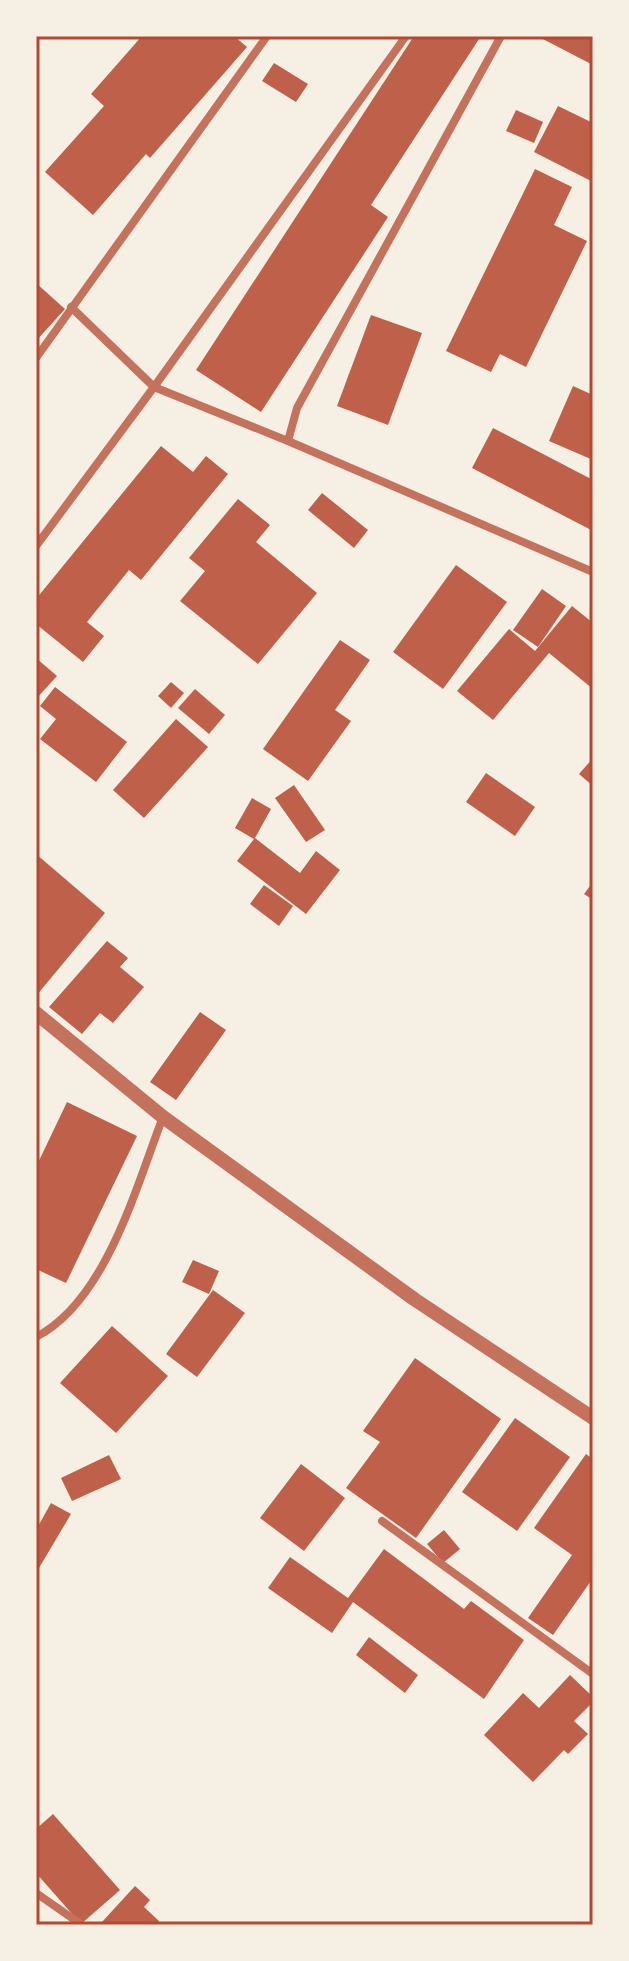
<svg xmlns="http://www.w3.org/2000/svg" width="629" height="1961" viewBox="0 0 629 1961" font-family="'Work Sans',sans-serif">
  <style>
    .building { fill: #bf614a }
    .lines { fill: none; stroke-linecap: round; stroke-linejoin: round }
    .minor { stroke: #c5725c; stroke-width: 8 }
    .tertiary { stroke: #c5725c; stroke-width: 14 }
    .neatline { fill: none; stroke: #b5482f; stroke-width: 3 }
  </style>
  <rect width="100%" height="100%" fill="#f6efe4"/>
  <g class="building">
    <polygon points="142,36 234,36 247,47 150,158 146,154 93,215 45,172 104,106 91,94"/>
    <polygon points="414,36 481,36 371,205 388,217 261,412 196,370"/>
    <polygon points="537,36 593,36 593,65"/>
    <polygon points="274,63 308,84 296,102 262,81"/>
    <polygon points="558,106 593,123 593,182 534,152"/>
    <polygon points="516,110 543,122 534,143 506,131"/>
    <polygon points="535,169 572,187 554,225 587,241 526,367 500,354 491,372 446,351"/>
    <polygon points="36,283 65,309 36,341"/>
    <polygon points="371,315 422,333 388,425 337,406"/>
    <polygon points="573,386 593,395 593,460 549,441"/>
    <polygon points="493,428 593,480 593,531 472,468"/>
    <polygon points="161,446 193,472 206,456 228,474 141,580 129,570 87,622 104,636 83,662 36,624 36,599"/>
    <polygon points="322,493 368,530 354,548 308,510"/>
    <polygon points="238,499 270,525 256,542 317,593 258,664 180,601 205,571 189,558"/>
    <polygon points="456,565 507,602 443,689 393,652"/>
    <polygon points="542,589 566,606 538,647 513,630"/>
    <polygon points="572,606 593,623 593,689 549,653 493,720 457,691 509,629 535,651"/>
    <polygon points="340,640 370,660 335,710 351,721 308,781 263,749"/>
    <polygon points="36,658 57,676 36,699"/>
    <polygon points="171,682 184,693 171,708 158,696"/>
    <polygon points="55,687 127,742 96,782 40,739 56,719 40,706"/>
    <polygon points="195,689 225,715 209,734 178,708"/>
    <polygon points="176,719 208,747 144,818 113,790"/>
    <polygon points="593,758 593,786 579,774"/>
    <polygon points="486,773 535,807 515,836 466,802"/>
    <polygon points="294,785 325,830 306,842 275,798"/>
    <polygon points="252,798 271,809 255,838 300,873 316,851 340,870 306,914 237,861 254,839 235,828"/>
    <polygon points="36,854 105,913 36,996"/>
    <polygon points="593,882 593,900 584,894"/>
    <polygon points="264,885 293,906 279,926 250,904"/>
    <polygon points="107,941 128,958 120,967 144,987 113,1023 100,1013 82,1034 49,1007"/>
    <polygon points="200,1012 226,1030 176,1100 150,1082"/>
    <polygon points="67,1102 137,1136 66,1283 36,1269 36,1167"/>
    <polygon points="193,1260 219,1271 209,1294 182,1282"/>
    <polygon points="213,1290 245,1313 197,1377 166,1354"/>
    <polygon points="112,1326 168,1376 116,1433 60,1383"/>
    <polygon points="415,1358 501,1419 416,1538 346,1488 380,1442 363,1431"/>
    <polygon points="515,1418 570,1457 517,1531 462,1492"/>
    <polygon points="586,1454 593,1459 593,1578 553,1635 528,1618 572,1555 534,1528"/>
    <polygon points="109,1455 121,1479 72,1501 61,1478"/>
    <polygon points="301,1464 345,1498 304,1551 260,1518"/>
    <polygon points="51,1503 71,1514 36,1573 36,1530"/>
    <polygon points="444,1530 460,1549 443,1563 427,1544"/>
    <polygon points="384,1549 464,1609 471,1601 524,1640 484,1699 353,1602 332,1633 268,1588 290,1557 348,1598"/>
    <polygon points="369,1637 418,1675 405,1693 356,1655"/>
    <polygon points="570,1675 593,1697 593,1702 574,1721 588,1734 568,1754 564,1750 533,1782 484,1735 523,1693 539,1708"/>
    <polygon points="53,1814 120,1890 81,1924 36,1873 36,1829"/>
    <polygon points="135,1886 150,1900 144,1907 159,1921 155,1925 105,1925 102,1922"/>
  </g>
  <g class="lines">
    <g class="minor">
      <polyline points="501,36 297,408 288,441 593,572"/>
      <polyline points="71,307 154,387 288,441"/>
      <polyline points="36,358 267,36"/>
      <polyline points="36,546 154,387 406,36"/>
      <path d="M36,1337C106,1301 136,1187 163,1117"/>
      <polyline points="382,1521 593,1674"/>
      <polyline points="36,1893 82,1925"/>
    </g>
    <polyline class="tertiary" points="36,1013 163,1117 414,1299 593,1418"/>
  </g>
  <rect width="629" height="1961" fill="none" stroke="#f6efe4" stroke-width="76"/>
  <rect x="38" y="38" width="553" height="1885" class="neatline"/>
</svg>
